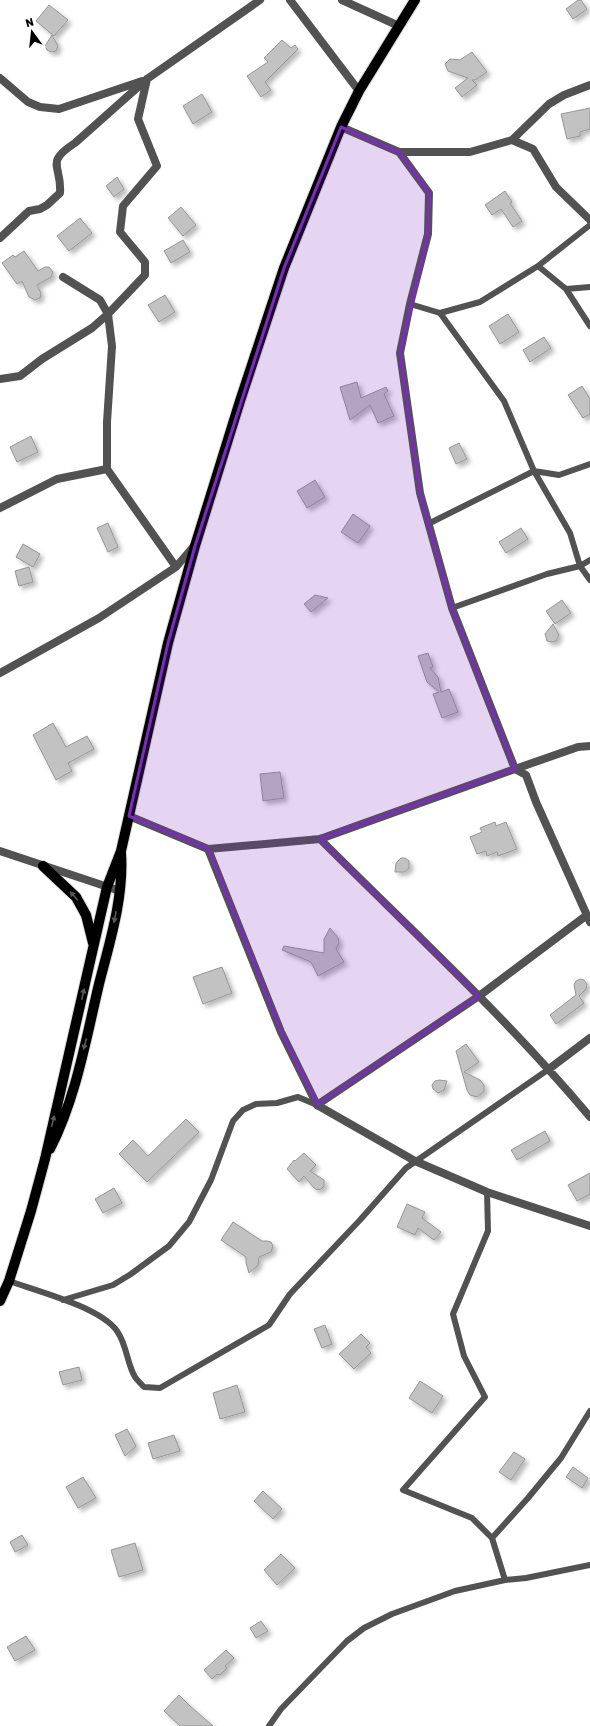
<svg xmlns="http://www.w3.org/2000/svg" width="590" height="1726" viewBox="0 0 590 1726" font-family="Rubik,sans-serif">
  <defs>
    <filter id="shadow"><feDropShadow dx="3.5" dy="3.5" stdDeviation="2" flood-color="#0004"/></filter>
  </defs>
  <rect width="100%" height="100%" fill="#fff"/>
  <path fill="#c2c2c2" stroke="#969696" filter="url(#shadow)" d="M578 0H581L587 9 573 19 566 9Z
    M49 5 68 20 54 36 36 21Z
    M52 35 58 46 56 51 51 52 47 50 45 46Z
    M282 40 291 48 295 45 298 49 265 82 271 90 261 97 247 76 268 62 264 58Z
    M472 52 487 72 475 80H472L477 85 462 97 455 88 468 78 448 71 445 64 450 59 460 60Z
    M202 94 212 112 193 124 183 106Z
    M590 108V129L580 132V136L567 139 561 114Z
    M117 177 124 189 114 197 106 186Z
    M505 191 512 202 510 203 522 221 513 227 501 209 492 215 485 205Z
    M181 207 196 225 183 236 168 218Z
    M80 218 92 233 69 251 57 236Z
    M183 240 190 252 171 263 164 251Z
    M24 251 38 271 45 267H49L53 272 51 277 37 285 41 293 40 298 35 300 29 297 22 281 17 284 2 263 13 255 15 257Z
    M165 295 175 312 159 322 148 305Z
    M508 314 519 332 500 344 489 326Z
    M544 337 551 348 530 362 523 350Z
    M357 382 361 398 386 387 388 391 384 394 394 416 378 423 370 405 350 420 340 387Z
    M582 386 590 399V414L583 418 568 395Z
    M31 436 38 452 17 462 10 447Z
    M459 443 467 459 456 464 449 448Z
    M315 480 325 497 307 508 297 491Z
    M353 514 370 526 358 543 341 532Z
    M108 523 118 547 108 552 97 528Z
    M521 528 528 539 506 553 499 542Z
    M23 544 40 554 33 567 16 557Z
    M29 567 33 582 19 586 15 571Z
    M315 595 328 598 311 612 304 604Z
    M562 600 571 613 555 624 546 611Z
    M553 624 559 635 556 641 551 642 547 641 545 634Z
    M428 653 433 667 430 668 438 677 441 692 449 689 458 712 442 718 433 694 439 692 427 682 418 656Z
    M53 723 66 747 87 736 94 749 68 763 72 771 56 780 33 735Z
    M280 772 284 798 263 801 260 774Z
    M495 822 496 826 506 822 517 849 498 856 497 852 487 856 486 851 477 854 470 837 482 832 480 828Z
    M401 858H405L409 861V868L404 872H395L396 863Z
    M330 928 338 938 339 943 336 949 344 962 318 976 311 962 282 950 284 946 324 953V939Z
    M222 967 232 993 203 1004 193 977Z
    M580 979 584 980 587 984 586 989 579 996 584 1003 556 1024 550 1015 576 995 574 985 576 981Z
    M466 1044 479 1062 464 1072 480 1080 484 1085V1091L477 1097 470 1095 467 1090 456 1051Z
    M439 1080 447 1081 444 1090 438 1093 433 1089 432 1085 435 1081Z
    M186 1119 199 1132 147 1182 119 1154 133 1140 148 1156Z
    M545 1131 550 1141 517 1160 511 1150Z
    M304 1153 316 1165 310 1171 324 1180V1186L321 1189 317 1190 314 1188 304 1176 299 1182 287 1169 294 1160 295 1161Z
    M590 1173V1194L577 1201 568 1185Z
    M114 1188 122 1203 103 1213 95 1199Z
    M407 1204 425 1212 422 1218 441 1232 434 1240 418 1228 415 1235 397 1227Z
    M233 1222 262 1241H267L271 1242 273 1246 271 1252 259 1257 258 1265 249 1273 246 1263V1257L221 1240Z
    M325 1325 332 1344 322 1348 314 1329Z
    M361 1334 370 1343 366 1347 371 1353 354 1369 339 1354Z
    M79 1367 82 1380 63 1385 59 1372Z
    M420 1381 443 1396 432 1413 409 1398Z
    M237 1385 245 1412 220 1419 213 1393Z
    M127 1429 136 1446 125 1456 115 1435Z
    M174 1435 180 1451 153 1459 148 1443Z
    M514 1452 525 1459 511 1480 499 1472Z
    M573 1467 588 1478 582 1488 566 1477Z
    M83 1477 96 1498 78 1508 66 1487Z
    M263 1491 282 1509 273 1519 254 1501Z
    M22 1535 28 1545 15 1552 10 1542Z
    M135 1543 143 1570 119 1577 111 1550Z
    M281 1554 295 1568 277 1585 264 1570Z
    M261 1621 268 1631 256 1638 250 1628Z
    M26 1636 35 1650 15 1661 7 1647Z
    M226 1650 234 1658 225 1666 227 1668 220 1675 217 1674 212 1679 204 1670Z
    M179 1695 190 1706 213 1726H180L164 1711Z"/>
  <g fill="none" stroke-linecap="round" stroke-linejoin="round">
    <g stroke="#dbdbdb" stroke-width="12">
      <path id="primary" d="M43 866 76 897 86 915 93 943
        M50 1149C76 1098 86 1039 99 984 110 941 124 897 121 853
        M0 1301 9 1281 31 1211 45 1159 107 887 121 851 168 643 195 546 240 401 284 268 341 127 359 91 415 0"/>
    </g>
    <path stroke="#525252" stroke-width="6" d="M538 266 590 225
      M566 289 590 326
      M410 304 440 313 480 302 538 266 566 289 590 287
      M440 313 504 401 534 471 570 533 580 566 590 580
      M428 524 534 471 559 475 590 464
      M452 608 547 574 580 566 590 560
      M487 1192 488 1231 453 1314 464 1356 485 1397 403 1490 472 1518 492 1538 505 1580 526 1578 590 1565
      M9 1281C37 1291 100 1307 117 1331 127 1345 127 1364 135 1377 138 1381 141 1384 144 1387L160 1388 269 1325 290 1294 360 1220 406 1168 549 1069
      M63 1300 113 1285 131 1274 169 1246 189 1222 211 1180 233 1121 243 1110 256 1104 277 1103 298 1097 317 1105
      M492 1538 528 1498 561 1458 590 1411
      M269 1726 281 1709 347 1641 364 1628 392 1614 455 1591 505 1580"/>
    <path stroke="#525252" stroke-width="8" d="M290 0 359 91
      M342 0 399 26
      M0 78 28 102 40 107 59 109 142 81
      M341 127 399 152 429 193 428 234 410 304 400 353 420 493 452 608 515 769 526 775 536 802 590 922
      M512 140 549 104 564 95 590 85
      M399 152H470L512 140 533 149 556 187 590 220
      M0 238 29 211 40 209 47 205 60 193C62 165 44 163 75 143L147 79 260 0
      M63 277 100 300 108 314 112 346 107 422V469
      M0 379 20 376 42 359 92 328 108 314 145 275V262L120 232 123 206 157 166 138 119 147 79
      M0 508 57 479 107 469 176 567
      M0 673 99 618 176 567 194 546
      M320 839C411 930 507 1018 590 1117
      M208 849 320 839 515 769 578 747 590 746
      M0 851 120 891
      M549 1069 590 1038
      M317 1105 479 996 587 915"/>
    <path stroke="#525252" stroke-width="8" d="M129 816 208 849 281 1032 317 1105 415 1161 487 1192 590 1226"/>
    <use href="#primary" stroke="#000" stroke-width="10"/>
  </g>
  <defs><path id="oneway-solid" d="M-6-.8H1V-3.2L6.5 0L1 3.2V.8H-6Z"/></defs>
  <g fill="#595959">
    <use href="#oneway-solid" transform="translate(74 896) rotate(-131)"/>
    <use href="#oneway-solid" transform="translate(115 917) rotate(101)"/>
    <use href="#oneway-solid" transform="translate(83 994) rotate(-78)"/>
    <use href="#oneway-solid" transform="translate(85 1044) rotate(105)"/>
    <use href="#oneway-solid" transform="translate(53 1121) rotate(-76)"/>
  </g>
  <path fill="#7b2cbf" fill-opacity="0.2" stroke="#7b2cbf" stroke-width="3" stroke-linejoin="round" d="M341 127 399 152 429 193 428 234 400 353 420 493 452 608 515 769 320 839 479 996 317 1105 281 1032 208 849 129 816 168 643 195 546 284 268Z"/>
  <g transform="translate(32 32) rotate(345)" stroke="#ffffff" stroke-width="3" paint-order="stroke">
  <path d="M0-3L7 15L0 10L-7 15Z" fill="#000000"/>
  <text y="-6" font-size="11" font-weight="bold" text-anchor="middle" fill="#000000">N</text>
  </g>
</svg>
